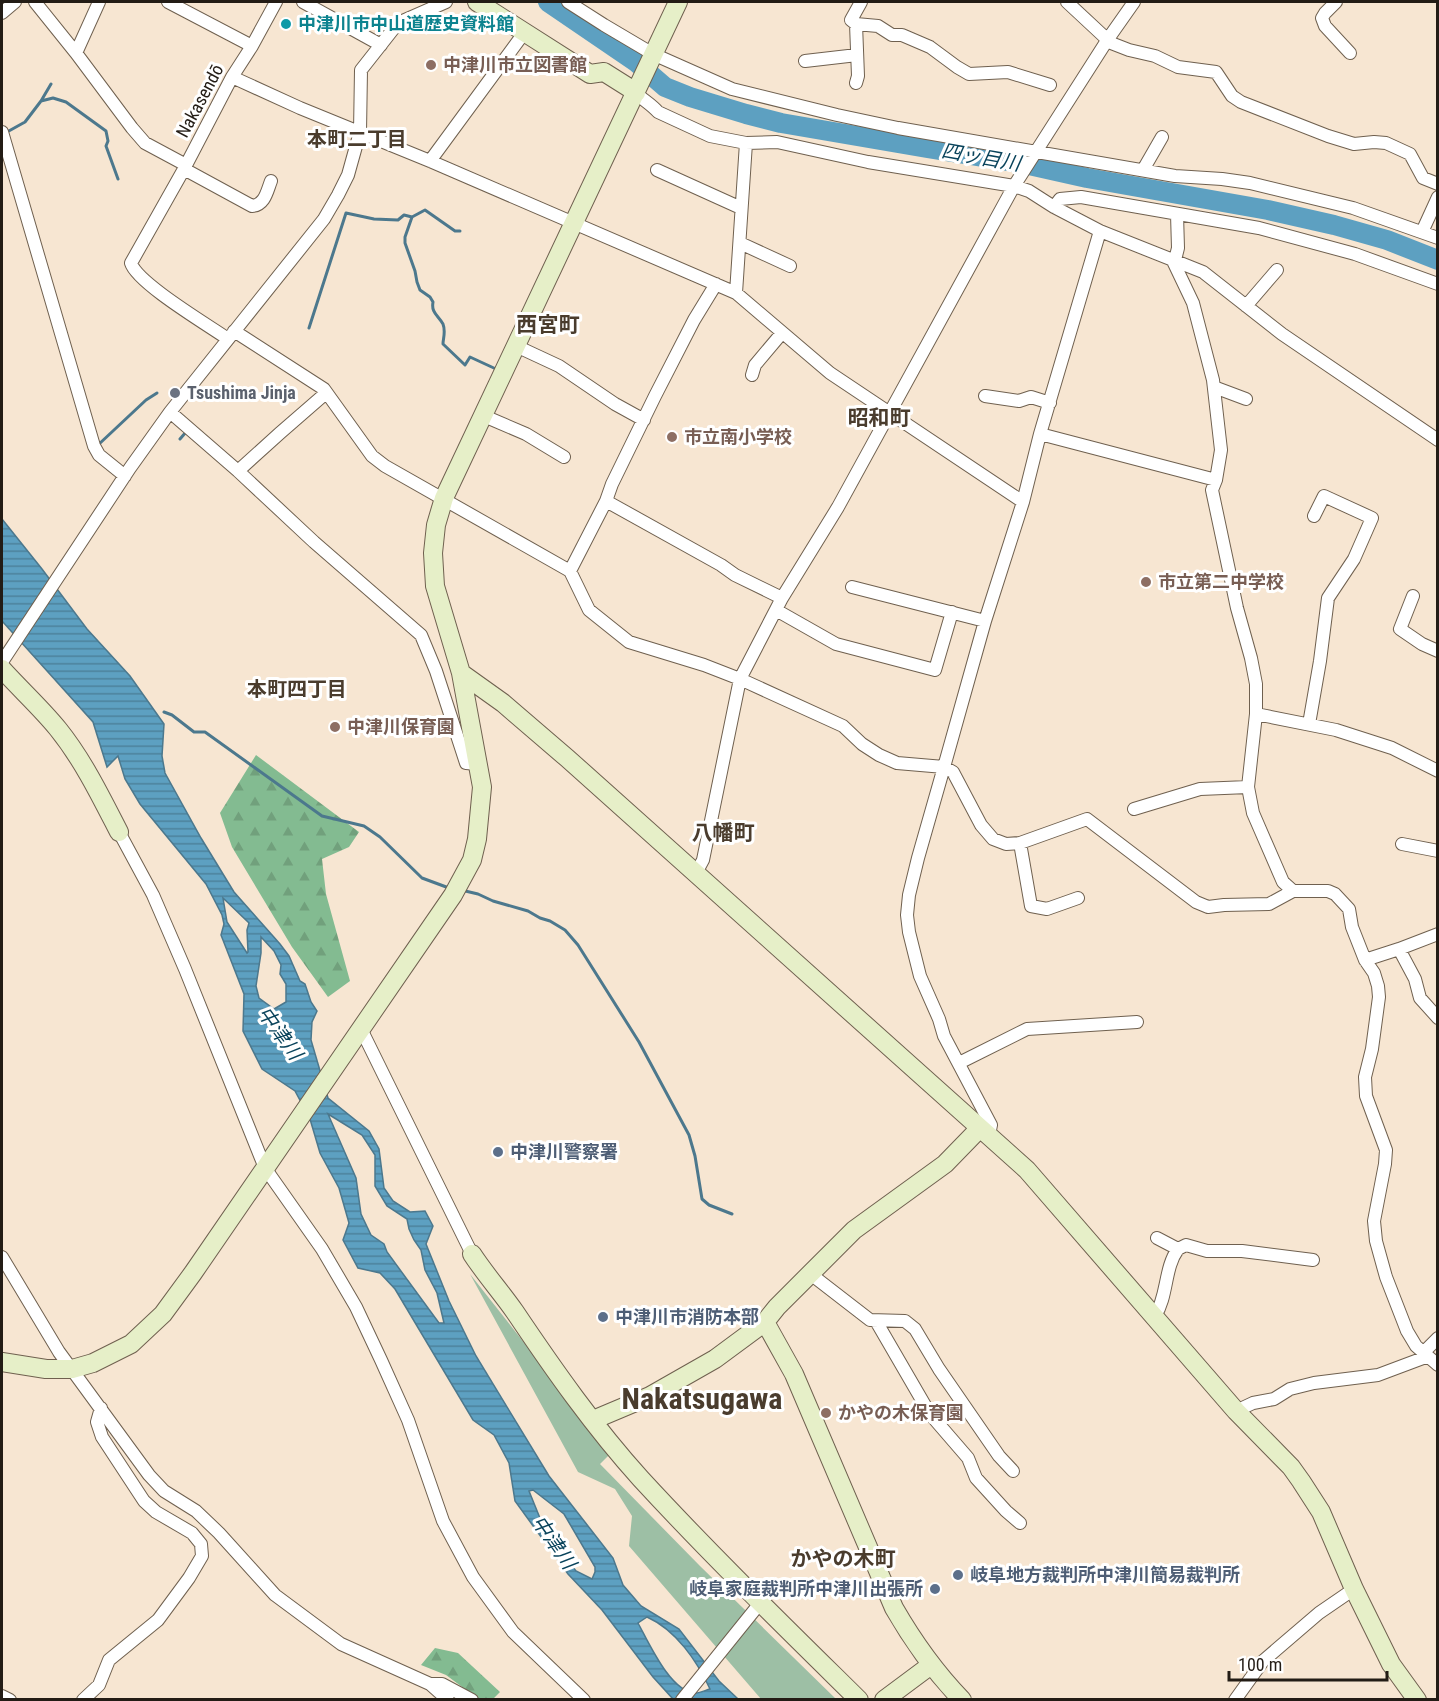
<svg xmlns="http://www.w3.org/2000/svg" width="1439" height="1701" viewBox="0 0 1439 1701" font-family="'Roboto Condensed','Noto Sans JP',sans-serif">
  <defs>
    <pattern id="forest-firs" width="22" height="20" patternUnits="userSpaceOnUse" patternTransform="scale(1.5)"><rect width="22" height="20" fill="#83bb91"/><path d="M5 1l3.5 6h-7zM16 11l3.5 6h-7z" fill="#71a07c"/></pattern>
    <pattern id="water-rules" width="6" height="5" patternUnits="userSpaceOnUse" patternTransform="scale(1.5)"><rect width="6" height="5" fill="#5da0c1"/><path d="M0 2.5h6" fill="none" stroke="#4c829c"/></pattern>
  </defs>
  <rect width="100%" height="100%" fill="#f7e6d2"/>
  <path fill="#9dbfa5" d="M470 1274 611 1453 600 1464 700 1566 836 1699H761L629 1546 632 1516 615 1489 578 1472Z"/>
  <path fill="url(#forest-firs)" d="M256 755 359 832 349 847 322 859 326 894 350 981 328 997 292 947 232 847 220 813Z
    M435 1648 458 1653 500 1692 493 1699H472L473 1695 446 1675 421 1665Z"/>
  <path fill="url(#water-rules)" stroke="#4c788d" stroke-width="1.5" fill-rule="evenodd" d="M2 519 42 569 87 629 130 676 164 724 162 756 165 773 201 838 234 892 280 944 289 956 300 981 305 984 311 1002 317 1011 312 1022 311 1040 328 1098 369 1131 379 1149 384 1188 393 1201 410 1212 425 1211 433 1226 426 1244 449 1301 476 1356 549 1476 613 1558 623 1585 641 1606 679 1629 719 1681 738 1699H673L653 1677 602 1610 568 1574 515 1501 509 1463 494 1435 473 1420 395 1289 380 1273 358 1268 343 1240 349 1223 339 1188 320 1153 310 1119 295 1091 262 1069 243 1031 244 994 221 935 224 924 222 915 206 884 140 804 125 779 118 756 107 767 93 722 2 621ZM223 898 249 923 247 930 248 952 247 953 227 922ZM261 937 274 951 281 965 280 974 286 984V1002L274 1009 259 998 256 986 261 953ZM328 1114 362 1135 375 1155V1186L387 1206 407 1219 409 1229 414 1240 421 1250 425 1270 437 1293 444 1323H439L387 1252 384 1244 371 1235 361 1214 356 1178ZM533 1490 564 1514 595 1567V1572L592 1579 576 1571 546 1533 529 1491ZM647 1617C676 1630 697 1661 710 1689 706 1690 700 1693 696 1693 671 1693 649 1643 638 1623Z"/>
  <g fill="none" stroke-linecap="round" stroke-linejoin="round">
    <path stroke="#4c788d" stroke-width="3" d="M41 101 53 98 66 102 106 131 108 141 106 146 118 179
      M7 132 25 122 41 101 51 84
      M412 217 425 210 455 231H460
      M309 328 346 213 374 219 398 220 404 215 412 217 405 237V243L415 271 417 282 420 290 430 297 433 302C431 313 438 315 443 324 446 332 443 338 443 344L465 365 470 357 496 369
      M180 439 186 432
      M98 445 146 400 157 393
      M164 712 172 715 194 732H205L322 816 364 826 380 837 422 878 449 888
      M461 890 478 894 493 901 528 911 540 918 550 921 565 930 578 945 639 1042 689 1135 695 1156 702 1199 709 1205 732 1214"/>
    <path stroke="#5da0c1" stroke-width="20" d="M548 2 636 62 665 87 690 97 746 114 781 123 927 148 1020 163 1087 178 1268 210 1334 225 1387 240 1438 260"/>
    <g stroke="#6f604f" stroke-width="14">
      <path id="street" d="M35 2 76 53 132 128 145 143 186 165
        M168 2 252 46
        M303 2 381 45
        M568 2 604 25 653 54 732 89 837 115 898 128 1175 176 1222 179 1250 183 1353 208 1438 238
        M861 2 851 20 856 24 878 26 892 35H902L930 47 957 67 969 74 1008 72 1050 85
        M1067 2 1111 43 1129 50 1155 56 1178 67 1216 72 1232 96 1241 102 1328 136 1354 144 1374 142 1386 143 1410 154 1423 178 1438 184
        M1336 2 1325 13 1322 18 1325 26 1350 53
        M2 13 15 2
        M76 53 99 2
        M805 61 857 55
        M232 77 300 108 430 161 736 293 830 373 1023 502
        M856 83 858 76 856 24
        M636 93C643 100 651 104 658 112L710 136 746 143 777 142 868 162 1014 186 1029 191 1054 207 1100 231 1203 272 1282 334 1438 440
        M2 132 94 446 99 455 125 476
        M430 161 524 33
        M184 169 252 206C265 205 267 191 271 181
        M657 170 741 208
        M1143 170 1162 137
        M1054 207 1060 199 1081 197 1259 228 1355 254 1438 284
        M1422 232 1438 197
        M740 243 790 266
        M1172 259 1193 303 1213 380 1221 450 1216 480 1212 490 1237 608 1251 658 1256 684V714L1248 787 1253 813 1283 882 1293 891
        M1175 260 1178 248 1177 214
        M736 293 746 143
        M1246 306 1277 270
        M234 331 324 389 372 456 385 466 570 571 589 610 629 642 704 665 740 679 843 726 862 744 879 755 897 763 944 767 953 772 981 825 993 839 1006 844 1020 843 1087 819 1196 902 1208 907 1224 905 1269 904 1293 891H1328L1335 894 1349 909 1352 927 1365 960 1374 973 1378 986 1379 997 1372 1049 1365 1077 1366 1096 1386 1150 1385 1164 1374 1221 1376 1241 1386 1277 1407 1331 1416 1346 1438 1365
        M228 339C208 325 137 283 131 263L184 169 232 77 252 46 276 2
        M516 346 559 366 615 404 644 420
        M752 375 755 365 782 333
        M1214 387 1246 399
        M985 396 1019 401 1031 397 1050 403
        M170 412 238 471 314 542 421 635 436 671 466 763 478 764
        M484 416 526 434 564 457
        M1040 434 1216 480
        M238 471 280 433 326 393
        M606 501 721 565 735 575 782 598
        M570 571 606 501 612 484 655 396 694 320 716 284
        M852 587 985 621
        M1413 596 1400 629 1422 644 1438 651
        M776 610 836 644 935 670 952 612
        M2 662 130 468 170 412 324 219 338 195 348 175 360 132 361 70 398 23 446 2
        M1256 714 1336 730 1392 748 1438 771
        M1309 724 1320 661 1328 598 1354 559 1372 518 1324 496 1314 516
        M1134 809 1200 789 1248 787
        M119 832 153 895 185 969 265 1168 322 1249 356 1307 381 1360 408 1420 443 1521 473 1577 513 1632 584 1700
        M1020 843 1031 906 1047 909 1078 898
        M1402 844 1438 851
        M696 873 703 860 740 679 782 598 838 507 1014 186 1108 39 1134 2
        M1399 949 1415 979 1420 998 1438 1018
        M1365 960 1399 949 1438 934
        M361 1029 472 1254
        M959 1063 1027 1029 1137 1022
        M989 1135 991 1125 944 1036 939 1019 920 976 909 932 907 915 909 895 918 858 944 767 985 621 1023 502 1040 434 1100 231
        M1178 1249 1186 1245 1207 1251H1242L1313 1260
        M2 1257 59 1352 149 1475 164 1491 196 1511 219 1533 275 1595 341 1644 430 1684 448 1700
        M817 1279 870 1320 905 1321 915 1329 939 1369 999 1456 1013 1471
        M1155 1316C1168 1296 1164 1268 1178 1249L1157 1238
        M876 1321 930 1414 968 1458 976 1478 1006 1511 1020 1523
        M1423 1353 1438 1338
        M1236 1411 1253 1403 1274 1399 1290 1389 1314 1383 1378 1375 1426 1357
        M430 1684H442L472 1700
        M2 1696 10 1700
        M83 1700 99 1685 109 1660 158 1620 189 1578 202 1556 201 1544 192 1533 156 1512 144 1501 102 1437 97 1422 101 1408
        M682 1700 761 1602
        M1235 1700 1263 1661 1319 1613 1354 1589"/>
    </g>
    <g stroke="#6f604f" stroke-width="20">
      <path id="secondary" d="M477 2 590 74 604 72 631 89 636 93
        M2 669C20 689 41 708 58 729 83 760 101 797 119 832
        M461 673 503 703 567 758 1027 1170 1236 1411 1291 1467 1301 1481 1321 1512 1354 1589 1391 1664 1417 1700
        M472 1254C485 1274 501 1292 515 1312 554 1370 594 1427 641 1479 711 1555 785 1627 859 1700
        M765 1322 794 1374 894 1608C913 1641 935 1672 962 1700
        M2 1362 46 1369H72L93 1363 131 1344 163 1314 193 1273 453 895 472 860 477 839 482 787 461 673 435 586 433 553 436 525 444 498 678 2
        M593 1420 650 1396 715 1359 765 1322 777 1307 854 1230 945 1164 980 1128
        M884 1700 931 1665"/>
    </g>
    <use href="#street" stroke="#fff" stroke-width="12"/>
    <use href="#secondary" stroke="#e6efc8" stroke-width="18"/>
  </g>
  <circle fill="#0f9aa8" stroke="#fff" stroke-width="2" cx="286" cy="24" r="6"/>
  <g fill="#8d6e63" stroke="#fff" stroke-width="2">
    <circle cx="431" cy="65" r="6"/>
    <circle cx="672" cy="437" r="6"/>
    <circle cx="1146" cy="582" r="6"/>
    <circle cx="335" cy="727" r="6"/>
    <circle cx="826" cy="1413" r="6"/>
  </g>
  <circle fill="#6b7280" stroke="#fff" stroke-width="2" cx="175" cy="393" r="6"/>
  <g fill="#5c6f8a" stroke="#fff" stroke-width="2">
    <circle cx="498" cy="1152" r="6"/>
    <circle cx="603" cy="1317" r="6"/>
    <circle cx="958" cy="1575" r="6"/>
    <circle cx="935" cy="1589" r="6"/>
  </g>
  <g text-anchor="middle" stroke-width="6" stroke-linejoin="round" paint-order="stroke">
    <g font-size="18" font-weight="bold" fill="#0d838f" stroke="#fff" text-anchor="start">
      <text x="298" y="30">中津川市中山道歴史資料館</text>
    </g>
    <g font-size="18" font-weight="bold" fill="#785e54" stroke="#fff" text-anchor="start">
      <text x="443" y="71">中津川市立図書館</text>
      <text x="684" y="443">市立南小学校</text>
      <text x="1158" y="588">市立第二中学校</text>
      <text x="347" y="733">中津川保育園</text>
      <text x="838" y="1419">かやの木保育園</text>
    </g>
    <g font-size="18" fill="#231c15" stroke="#fff">
      <text transform="translate(200 101) rotate(-62)" y="6">Nakasendō</text>
    </g>
    <g font-size="18" font-weight="bold" fill="#5b616d" stroke="#fff" text-anchor="start">
      <text x="187" y="399">Tsushima Jinja</text>
    </g>
    <g font-size="18" font-weight="bold" fill="#4e5e75" stroke="#fff" text-anchor="start">
      <text x="510" y="1158">中津川警察署</text>
      <text x="615" y="1323">中津川市消防本部</text>
      <text x="970" y="1581">岐阜地方裁判所中津川簡易裁判所</text>
      <text x="923" y="1595" text-anchor="end">岐阜家庭裁判所中津川出張所</text>
    </g>
    <g font-size="20" font-weight="bold" fill="#4a3c2d" stroke="#fff">
      <text x="357" y="146">本町二丁目</text>
      <text x="297" y="696">本町四丁目</text>
    </g>
    <g font-size="20" font-style="italic" fill="#09435b" stroke="#fff">
      <text transform="translate(981 157) rotate(10)" y="7">四ッ目川</text>
      <text transform="translate(280 1033) rotate(54)" y="7">中津川</text>
      <text transform="translate(554 1542) rotate(55)" y="7">中津川</text>
    </g>
    <g font-size="21" font-weight="bold" fill="#4a3c2d" stroke="#fff">
      <text x="548" y="332">西宮町</text>
      <text x="879" y="425">昭和町</text>
      <text x="723" y="840">八幡町</text>
      <text x="843" y="1566">かやの木町</text>
    </g>
    <g font-size="30" font-weight="bold" fill="#4a3c2d" stroke="#fff">
      <text x="702" y="1409">Nakatsugawa</text>
    </g>
  </g>
  <rect width="1439" height="1701" fill="none" stroke="#231c15" stroke-width="6"/>
  <path d="M1229 1671v9h158v-9" fill="none" stroke="#231c15" stroke-width="3"/>
  <text x="1238" y="1671" font-size="18" fill="#231c15" stroke="#ffffff" stroke-width="4.5" paint-order="stroke">100 m</text>
</svg>
